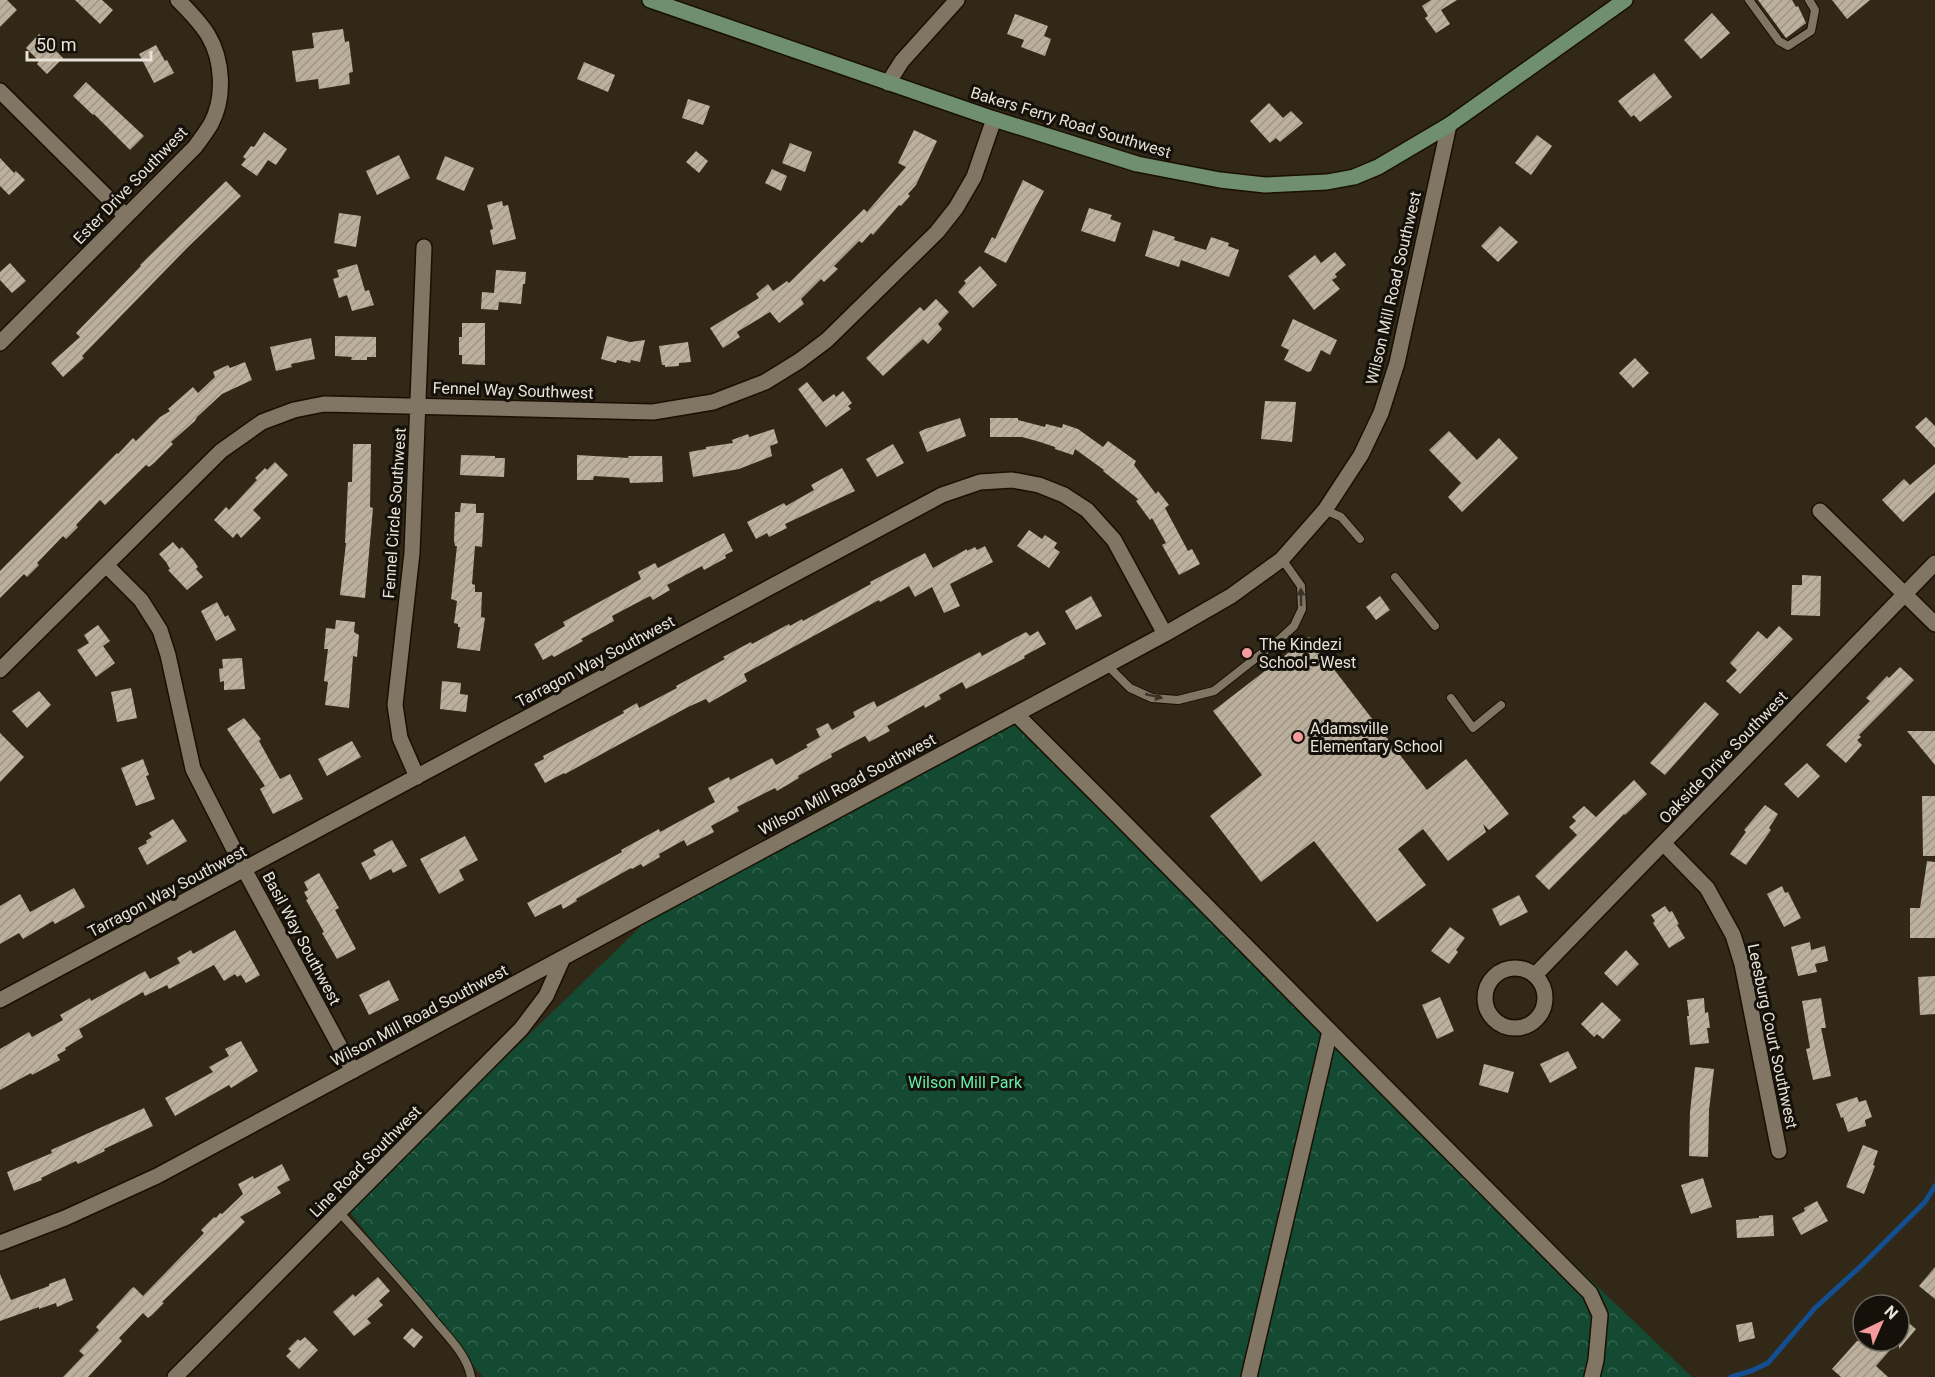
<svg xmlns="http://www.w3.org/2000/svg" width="1935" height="1377" viewBox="0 0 1935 1377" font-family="Roboto,sans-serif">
  <defs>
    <pattern id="park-crowns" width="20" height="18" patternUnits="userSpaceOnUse" patternTransform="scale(1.5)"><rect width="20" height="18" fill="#134a31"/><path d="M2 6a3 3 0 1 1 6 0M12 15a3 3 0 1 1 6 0" fill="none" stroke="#35644e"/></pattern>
    <pattern id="building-hatch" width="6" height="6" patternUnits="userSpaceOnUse" patternTransform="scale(1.5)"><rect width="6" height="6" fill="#bcb09d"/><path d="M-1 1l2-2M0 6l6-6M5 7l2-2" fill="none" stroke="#9e9586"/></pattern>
  </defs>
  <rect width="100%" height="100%" fill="#312817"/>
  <path fill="url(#park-crowns)" d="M1022 709 1360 1059 1692 1377H483L348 1210 661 907Z"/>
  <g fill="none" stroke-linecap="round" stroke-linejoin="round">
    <path stroke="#134f90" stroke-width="5" d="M1731 1377 1751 1371 1768 1363 1815 1308 1861 1266 1925 1202 1935 1186"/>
  </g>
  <path fill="url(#building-hatch)" d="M0 0H7L17 10 0 27Z
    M75 0H102L113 10 100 24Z
    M1431 0H1457L1441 10 1450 24 1436 33 1425 18 1428 16 1422 6Z
    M1758 0H1792L1796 7 1798 6 1806 23 1786 38Z
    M1832 0H1870L1847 19Z
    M1712 13 1730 33 1701 59 1684 40Z
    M1015 14 1048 26 1044 36 1051 39 1045 56 1021 47 1024 40 1007 34Z
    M343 29 345 42 349 41 353 72 349 73 350 84 319 89 318 79 296 82 292 51 314 48 312 33Z
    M39 34 63 58 47 74 37 64 39 61 26 48Z
    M156 45 165 61 167 60 174 73 154 83 139 54Z
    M584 62 615 75 608 92 577 79Z
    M1654 73 1672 97 1640 122 1634 115 1631 117 1618 101Z
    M86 82 144 136 130 150 94 114 93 115 73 96Z
    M688 99 710 106 703 125 682 118Z
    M1269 103 1283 118 1291 111 1303 123 1280 142 1276 138 1270 143 1250 121Z
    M914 130 937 141 916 185 908 194 910 196 901 206 899 205 873 235 871 233 862 243 859 241 834 266 838 269 824 282 821 279 801 299 804 304 779 323 770 312 737 332 740 337 723 348 710 328 759 298 756 294 768 284 773 291 787 281 789 283 864 209 867 212 906 167 898 163Z
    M264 132 287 149 276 165 268 160 257 176 241 165 246 159 243 157 251 146 254 147Z
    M1537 135 1552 146 1531 175 1515 163Z
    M790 143 812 152 805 172 782 163Z
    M696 151 708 161 699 173 686 162Z
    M399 155 410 178 377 195 366 171Z
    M445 156 474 168 464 191 436 179Z
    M0 158 14 173 16 171 25 180 9 195 0 186Z
    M772 169 787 176 781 191 765 183Z
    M1023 180 1044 191 1006 263 984 252 992 237 995 239Z
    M226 181 241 196 187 248 82 356 84 358 63 377 51 363 80 337 76 333 141 266 140 265Z
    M502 201 503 206 508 205 516 239 493 245 490 230 493 229 487 205Z
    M1089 208 1112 215 1110 219 1121 223 1115 242 1081 231Z
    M339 213 361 216 356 247 334 243Z
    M1500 226 1518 242 1498 262 1481 246Z
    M1153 230 1175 237 1174 240 1206 250 1211 237 1229 243 1228 246 1239 250 1229 277 1181 260 1179 267 1145 256Z
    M1335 252 1346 265 1335 274 1337 277 1332 280 1340 289 1314 310 1288 276 1315 255 1321 263Z
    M10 263 26 281 12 293 0 280V272Z
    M357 264 365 291 369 290 374 305 352 311 347 295 339 298 333 279 339 277 337 270Z
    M980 266 997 285 973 308 958 292 966 283 964 281Z
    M496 270 526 272 525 284H523L521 304 499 302 498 310 481 309 482 292 494 293Z
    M936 299 949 312 938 324 942 329 928 344 923 339 883 376 866 358 920 307 924 311Z
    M1293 319 1337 340 1330 355 1321 350 1311 371 1308 372 1284 360 1289 350 1281 346Z
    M462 323H485V365L462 364V355H459V337H462Z
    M335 336 376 337V357H367V360H351L352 357 335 356Z
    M607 336 630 342 645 340 640 362 631 360 630 363 617 360 616 363 601 359Z
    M311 338 315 359 291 364 292 367 276 371 270 347Z
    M688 342 691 362 679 363V366L665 367V365H662L659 346Z
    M1635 358 1649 373 1633 388 1619 373Z
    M245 362 252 380 222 394 197 417 195 421 171 442 173 444 154 463 149 467 146 465 105 505 100 500 76 525 78 527 66 539 63 536 37 563 39 565 27 577 24 574 0 598V571L117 453 118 454 133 438 136 441 160 417 170 411 168 409 193 387 198 393 215 377 213 372 228 365 230 368Z
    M807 382 823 402 834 394 836 397 843 391 852 403 848 406 851 409 826 427 798 389Z
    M1265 401 1296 402 1292 442 1261 439Z
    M1926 417 1935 426V448L1915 427Z
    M960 418 966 436 927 452 919 432 925 429Z
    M990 418H1018V420L1045 427 1046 424 1062 428 1063 424 1078 429 1103 447 1108 441 1136 461 1134 465 1156 494 1158 491 1169 505 1165 508 1188 551 1192 549 1200 564 1179 575 1162 545 1166 543 1152 518 1150 520 1136 501 1138 499 1103 471 1104 470 1075 449 1073 455 1055 449V447L1040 442 1022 437H990Z
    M774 429 778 443 770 446 772 456 739 469 693 477 689 452 706 449V447L733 443 732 440 748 434 749 437Z
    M1449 431 1477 460 1499 438 1518 458 1462 512 1448 497 1461 483 1429 450Z
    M353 444H371L370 507 373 508 365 598 340 595 346 543H345L348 482H352Z
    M893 444 904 463 877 477 866 459Z
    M461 455 495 456V458H505L504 477 460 475Z
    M577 455 629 458 628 456H662L663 482 630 483 629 478 594 476 593 480H577Z
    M275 462 288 475 253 510 261 518 241 538 237 533 233 538 214 520 226 507 229 510 255 482 257 480 255 478 265 468 267 470Z
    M1935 464V492L1903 522 1882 500 1904 479 1910 485Z
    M842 468 855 491 785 524 787 528 769 537 767 533 756 539 747 522 784 503 786 506 814 490 811 485Z
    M461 503 476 504V513H484L482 547 475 546 472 584 475 585V592H482L481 617 485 618 480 651 457 648 460 627H458V624L454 623 457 601 451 599 457 546H455L454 540 455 512H460Z
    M1029 530 1042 539 1045 535 1057 543 1054 548 1060 552 1049 568 1017 546Z
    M724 533 733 551 725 555 726 558 704 570 702 566 667 585 670 590 653 600 650 596 612 616 614 621 581 639 583 641 554 657 552 655 543 660 534 644 565 626 563 622 641 579 638 572 655 563 658 568Z
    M173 542 179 549 182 547 194 561 198 567 196 569 203 577 187 590 168 570 170 569 166 562 159 554Z
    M985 546 993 562 950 584 960 606 944 613 932 587 915 597 909 586 880 602 879 600 744 674 747 681 709 703 706 699 688 707 565 774 564 773 545 783 534 764 544 759 543 756 624 713 623 711 637 703 639 708 677 688 676 686 725 659 723 657 751 642 752 644 789 624 790 626 802 619 803 621 871 584 870 582 925 553 933 568 967 549V551L975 547 977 550Z
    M1802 575 1821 576 1820 616 1791 615 1792 585H1802Z
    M1091 596 1102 616 1076 630 1065 611Z
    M1380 596 1390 610 1376 620 1366 607Z
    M217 602 225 617 228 615 236 630 216 641 201 611Z
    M336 620 355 622 354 632 359 635 357 657 353 656 349 708 325 705 328 682 324 681 328 649H324L326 628 335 629Z
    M98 625 110 641 103 646 115 663 96 677 77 650 89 643 84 635Z
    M1779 626 1793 639 1740 694 1726 681 1737 670 1730 663 1758 631 1767 639Z
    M1038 631 1046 644 1024 656 1025 658 966 689 962 682 939 695 941 699 925 708 924 705 887 726 890 731 869 742 865 736 831 754 832 757 798 776 799 778 777 791 775 788 737 807 739 811 711 826 714 832 687 846 684 840 659 854 660 857 643 867 641 864 632 869 631 868 576 899 577 901 563 909 561 904 535 917 527 903 622 852 621 850 659 829 660 832 715 802 708 788 729 777 730 780 772 758 776 765 808 747 806 745 820 737 816 729 828 723 832 730 855 717 853 712 874 701 877 707 980 652 982 656 1026 632 1030 636Z
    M1309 637 1427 790 1466 759 1509 814 1489 830 1483 824 1486 832 1448 861 1423 829 1398 849 1426 885 1377 922 1314 841 1261 882 1210 816 1262 775 1213 711Z
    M242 658 245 689 224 690V681L220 682 219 669 223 668 222 659Z
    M1900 667 1914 680 1859 735 1861 737 1857 740 1862 745 1846 763 1826 745 1870 701 1866 698 1887 676 1889 678Z
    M442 681 461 683 460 694 468 695 466 712 440 709Z
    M131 688 137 718 117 722 111 692Z
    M39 691 51 705 27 728 12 711Z
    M1705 702 1719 714 1665 775 1650 763Z
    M244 718 261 739 259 741 280 779 290 774 303 799 273 814 260 789 265 786 227 729Z
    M1907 731H1935V765Z
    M0 733 24 757 0 782Z
    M352 741 361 757 327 776 318 759Z
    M143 759 149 775 146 776 155 799 136 806 121 768Z
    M1807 763 1820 776 1798 798 1784 784Z
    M1634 780 1647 794 1625 815 1624 814 1549 890 1535 876 1577 835 1569 827 1576 821 1572 817 1584 806 1596 817Z
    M1922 796H1935V856H1923Z
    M1765 805 1778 814 1769 828 1771 830 1746 865 1730 854 1746 832 1744 830Z
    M173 819 187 841 147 865 138 848 147 843 146 841 152 837 149 833Z
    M465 836 478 860 459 870 464 880 439 894 420 859Z
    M392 840 407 866 393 873 391 869 370 880 361 863 376 855 373 850Z
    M1927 861 1935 862V938H1910V908H1920Z
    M319 873 339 908 335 910 356 949 337 959 322 933 324 932 306 900 308 899 304 892 308 890 304 882Z
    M1782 886 1785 893 1788 892 1801 918 1784 927 1767 894Z
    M74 888 85 907 55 924 53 921 23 939 19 933 0 944V906L20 894 30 912Z
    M1519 895 1528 912 1500 926 1492 909Z
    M1665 906 1669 912 1672 911 1679 924 1677 925 1685 938 1669 948 1653 923 1655 921 1651 915Z
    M1450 927 1465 938 1456 950 1458 952 1449 964 1431 951Z
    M235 930 260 975 246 983 241 975 237 977 235 974 224 981 214 965 169 989 167 985 145 996 143 992 79 1029 83 1037 65 1048 66 1050 57 1055 60 1060 32 1075 31 1073 0 1090V1049L29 1032 32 1037 63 1020 60 1015 90 998 91 1001 145 971 150 979 180 963 177 958 191 950 193 954Z
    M1810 942 1811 950 1825 946 1828 961 1815 964 1817 972 1798 976 1791 947Z
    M1626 950 1639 964 1617 986 1604 973Z
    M1935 976V1014L1920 1015 1918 977Z
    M389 980 399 1000 369 1015 359 995Z
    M1440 997 1454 1031 1437 1039 1422 1005Z
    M1704 998 1705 1013 1708 1012 1710 1028H1707L1709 1043 1690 1045 1687 1016H1689L1687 1000Z
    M1821 998 1826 1028H1821L1831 1076 1813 1080 1806 1049 1810 1048 1802 1001Z
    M1602 1002 1621 1020 1603 1039 1597 1034 1594 1037 1581 1024Z
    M241 1041 258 1071 231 1088 229 1085 175 1116 165 1098 213 1072 209 1067 229 1056 225 1049Z
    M1568 1051 1577 1068 1550 1083 1540 1064Z
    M1484 1064 1514 1072 1508 1093 1479 1085Z
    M1695 1067 1714 1069 1709 1110 1708 1157 1689 1156 1690 1112Z
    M1857 1097 1859 1102 1866 1100 1872 1117 1865 1120 1866 1126 1848 1132 1843 1117 1841 1118 1836 1104Z
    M144 1108 153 1126 104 1149 105 1151 78 1164 76 1161 41 1178 42 1180 14 1191 7 1172 52 1153 51 1150Z
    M1863 1145 1878 1151 1873 1165 1875 1166 1864 1194 1846 1187Z
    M282 1164 290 1180 277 1187 281 1193 240 1217 245 1222 162 1302 164 1303 152 1315 148 1318 143 1313 119 1338 122 1341 88 1377H63L84 1355 79 1351 99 1330 96 1327 132 1288 134 1287 143 1296 204 1233 201 1230 214 1217 216 1218 220 1213 222 1214 243 1194 238 1184 253 1176 254 1179Z
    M1703 1178 1712 1207 1691 1214 1681 1185Z
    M1817 1201 1828 1221 1801 1235 1792 1218 1805 1211 1804 1208Z
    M1773 1215 1774 1236 1737 1238 1736 1220 1759 1218V1216Z
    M1935 1267V1299L1919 1286Z
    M0 1274 11 1300 49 1286V1284L65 1278 73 1300 57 1307 56 1303 39 1309V1307L0 1321Z
    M378 1277 390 1291 379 1301 383 1305 367 1319 371 1323 354 1336 333 1312 353 1294 355 1297Z
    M1899 1315 1916 1329 1899 1349Z
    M1752 1322 1755 1338 1739 1342 1736 1325Z
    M412 1328 423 1337 414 1348 403 1338Z
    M305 1337 318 1350 299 1369 286 1356 291 1351 288 1349 298 1339 300 1341Z
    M1857 1341H1898L1876 1366 1888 1377H1841L1832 1369Z"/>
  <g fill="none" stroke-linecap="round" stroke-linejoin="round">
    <g stroke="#191003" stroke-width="10">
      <path id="lane" d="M1749 0 1779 41 1788 46 1811 31 1815 10 1809 0
        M1325 510 1341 517 1360 539
        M1395 577 1435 626
        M1107 665 1130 688 1152 698 1178 700 1214 691 1280 639 1294 626 1302 609 1301 586 1282 559
        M1451 698 1473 728 1501 705
        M339 1212C371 1247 404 1283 434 1320 448 1337 467 1355 471 1377"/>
    </g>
    <g stroke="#191003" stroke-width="18">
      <path id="street" d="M888 83 902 61 957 0
        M0 91 126 216
        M0 343 195 147C201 139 206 132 211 124 225 98 223 60 208 35 200 22 189 11 178 0
        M1820 511 1935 624
        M106 565 141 600 160 630 168 655 193 769 244 869 353 1071
        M0 670 221 451 262 422 294 410 324 404 653 412 713 402 765 382 799 361 827 340 937 232 956 208 974 177 994 119
        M1016 714 1117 815 1330 1031
        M417 777 400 738 395 705 412 553 424 247
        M1664 844 1707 888 1733 935 1742 964 1779 1151
        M1485 998a30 30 0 1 1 60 0a30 30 0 1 1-60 0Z
        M1535 975 1935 563
        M0 1000 942 495 980 482 1012 480 1039 485 1064 495 1087 510 1114 540 1165 634
        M0 1243 65 1218 157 1176 1165 634 1231 596 1282 559 1325 510 1361 455 1381 413 1397 363 1449 125
        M175 1377 521 1029 546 996 563 958
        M1249 1377 1330 1031 1590 1293 1600 1315 1596 1360 1592 1377"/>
    </g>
    <g stroke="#191003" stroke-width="18">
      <path id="secondary" d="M650 0 994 119 1137 164 1220 180 1265 185 1327 182 1354 177 1378 167 1449 125 1625 0"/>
    </g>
    <use href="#lane" stroke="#817664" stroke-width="8"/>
    <use href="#street" stroke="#817664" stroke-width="15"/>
    <use href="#secondary" stroke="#708f70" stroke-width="15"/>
  </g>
  <defs><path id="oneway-solid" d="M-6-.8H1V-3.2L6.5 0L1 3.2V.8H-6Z" transform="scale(1.5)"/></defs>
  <g fill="#3b342a">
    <use href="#oneway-solid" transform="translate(1301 597) rotate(-91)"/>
    <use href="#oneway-solid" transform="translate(1154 696) rotate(13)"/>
  </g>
  <g fill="#f59b9d" stroke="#15110a" stroke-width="2">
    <circle cx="1247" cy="653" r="6"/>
    <circle cx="1298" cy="737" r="6"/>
  </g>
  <g text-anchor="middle" stroke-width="6" stroke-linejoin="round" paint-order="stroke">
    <g font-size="16" fill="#e8e2d8" stroke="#15110a">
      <text transform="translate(1071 122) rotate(17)" y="6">Bakers Ferry Road Southwest</text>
      <text transform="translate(130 185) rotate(-46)" y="6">Ester Drive Southwest</text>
      <text transform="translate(1393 288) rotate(-77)" y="6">Wilson Mill Road Southwest</text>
      <text transform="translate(513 390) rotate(2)" y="6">Fennel Way Southwest</text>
      <text transform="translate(394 513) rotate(-86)" y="6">Fennel Circle Southwest</text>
      <text transform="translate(595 661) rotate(-28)" y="6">Tarragon Way Southwest</text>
      <text transform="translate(1723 757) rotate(-46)" y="6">Oakside Drive Southwest</text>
      <text transform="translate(847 784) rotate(-28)" y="6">Wilson Mill Road Southwest</text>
      <text transform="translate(167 891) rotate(-28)" y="6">Tarragon Way Southwest</text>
      <text transform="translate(302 938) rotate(62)" y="6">Basil Way Southwest</text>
      <text transform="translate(419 1015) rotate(-28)" y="6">Wilson Mill Road Southwest</text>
      <text transform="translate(1773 1036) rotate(78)" y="6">Leesburg Court Southwest</text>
      <text transform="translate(365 1161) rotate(-45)" y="6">Line Road Southwest</text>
    </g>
    <g font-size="16" fill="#e8e2d8" stroke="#15110a" text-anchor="start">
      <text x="1259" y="650">The Kindezi<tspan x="1259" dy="18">School - West</tspan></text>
      <text x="1310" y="734">Adamsville<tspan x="1310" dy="18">Elementary School</tspan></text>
    </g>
    <g font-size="16" fill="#64eeac" stroke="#15110a">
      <text x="965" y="1088">Wilson Mill Park</text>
    </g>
  </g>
  <g transform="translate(1881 1323) rotate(44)"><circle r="28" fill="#15110a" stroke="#69655c" stroke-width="1.5"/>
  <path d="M0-4.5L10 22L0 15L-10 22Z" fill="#f59b9d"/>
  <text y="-9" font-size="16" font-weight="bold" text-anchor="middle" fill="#e8e2d8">N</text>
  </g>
  <path d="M27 51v9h124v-9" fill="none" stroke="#e8e2d8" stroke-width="3"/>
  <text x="36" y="51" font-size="18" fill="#e8e2d8" stroke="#15110a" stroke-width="4.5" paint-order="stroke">50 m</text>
</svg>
